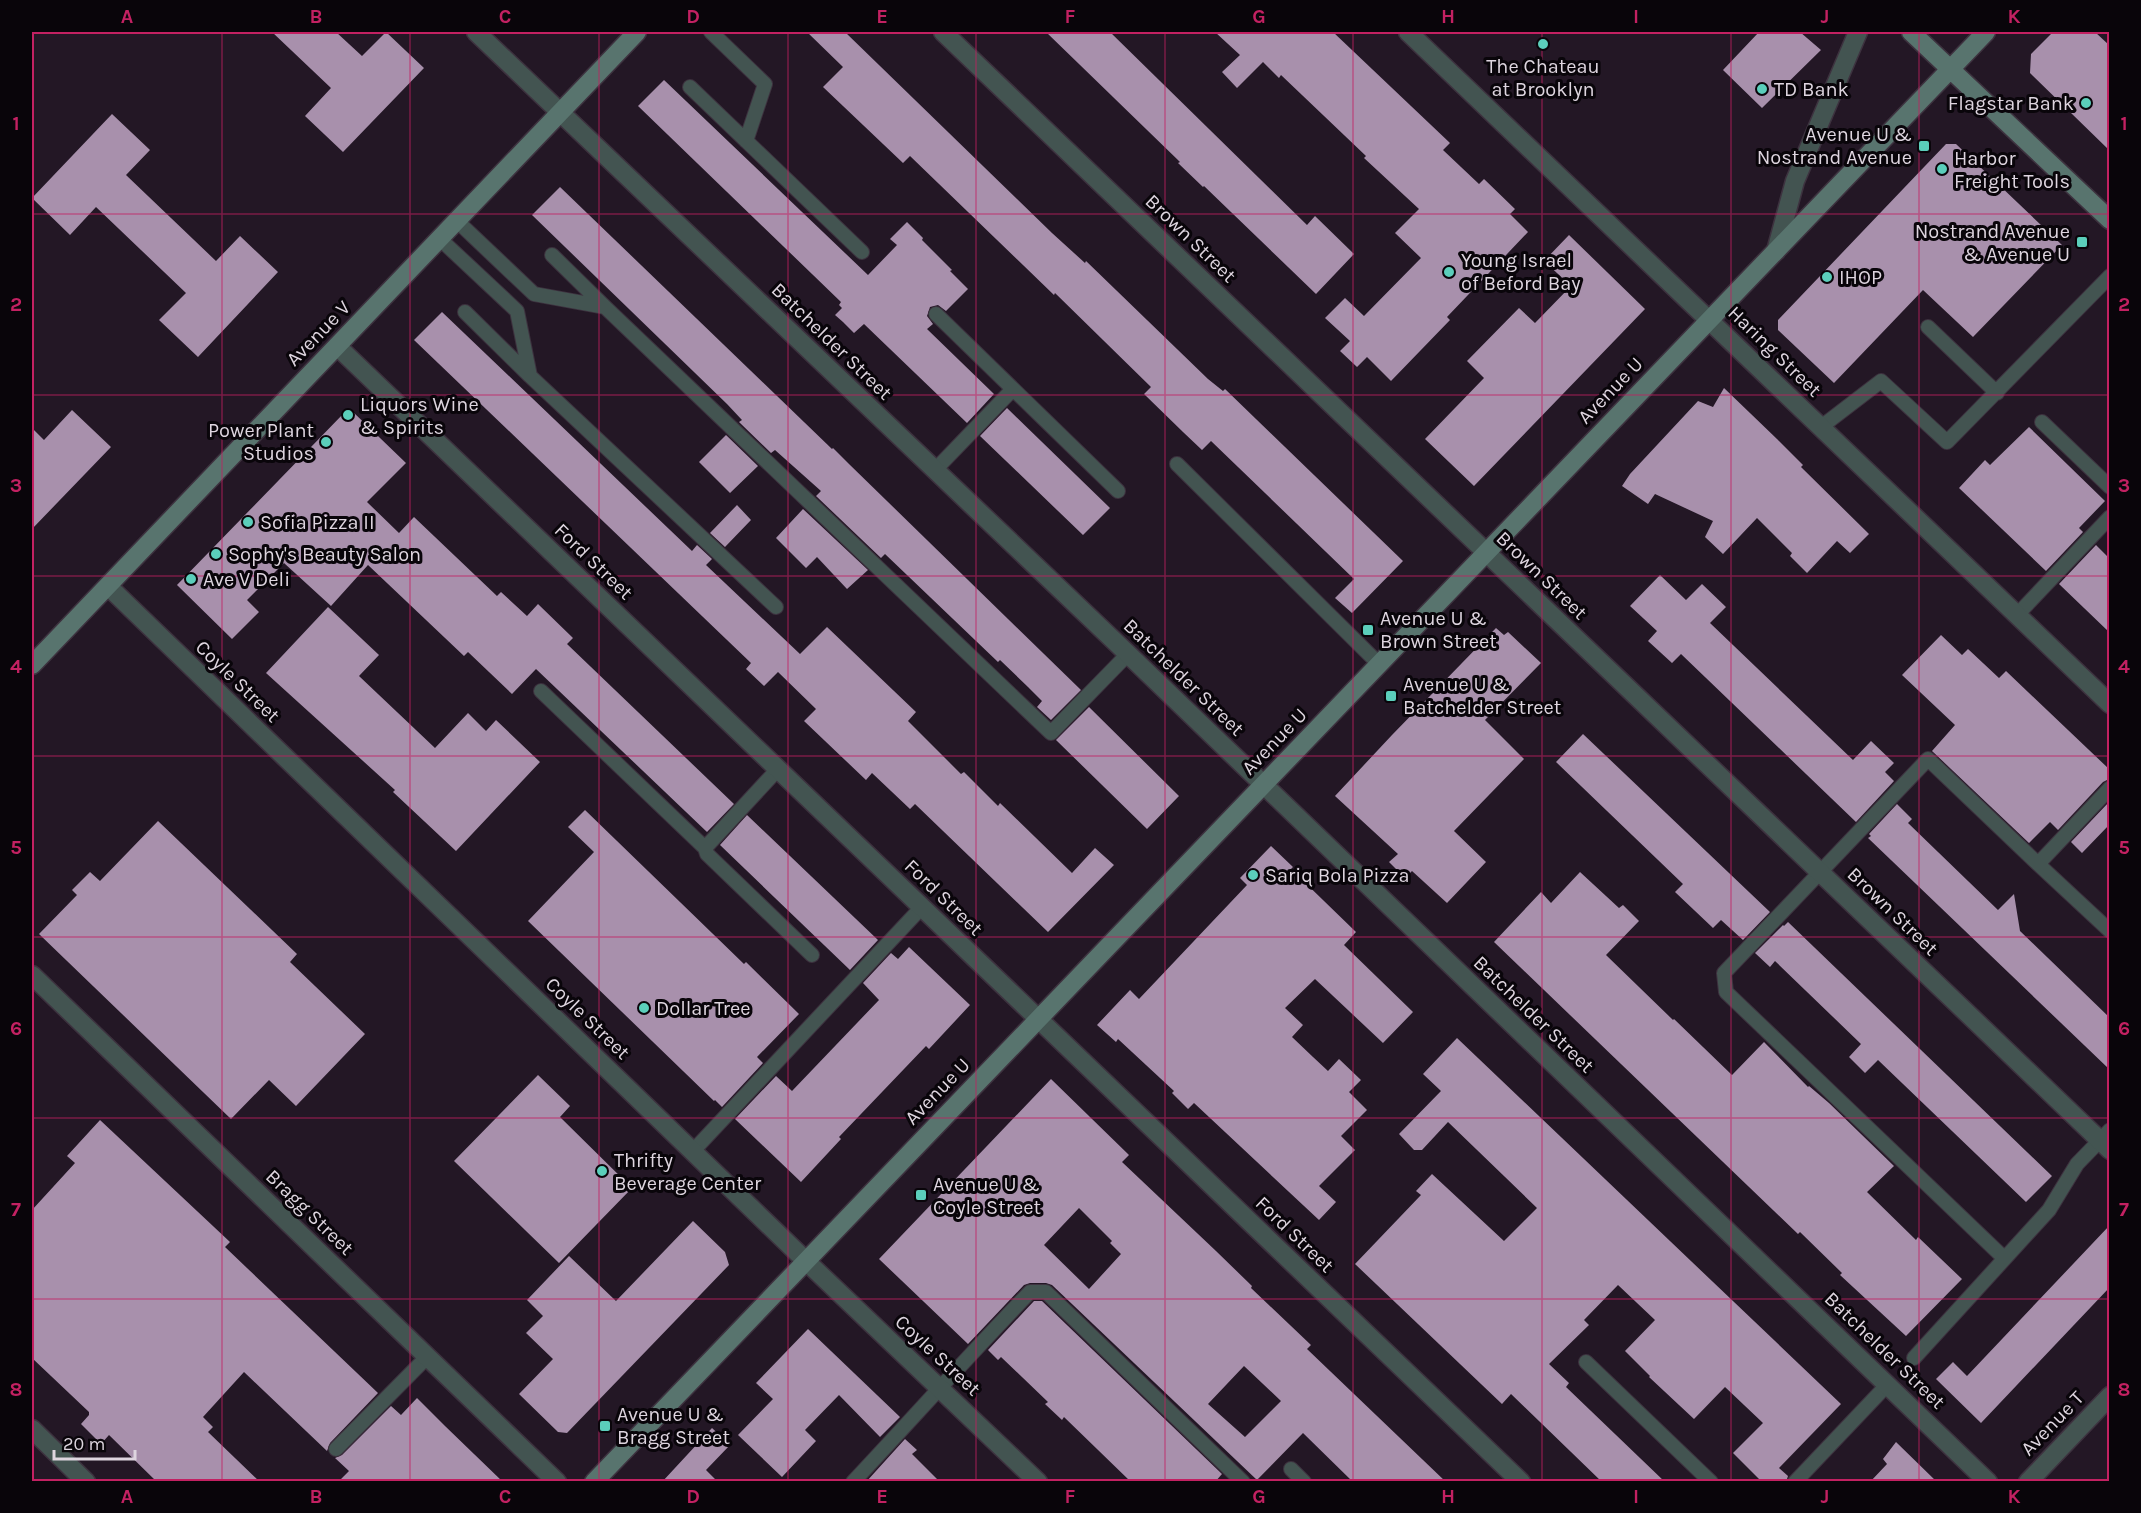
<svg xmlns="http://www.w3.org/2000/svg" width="2141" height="1513" viewBox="0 0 2141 1513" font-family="Karla,sans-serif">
  <rect width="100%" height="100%" fill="#231725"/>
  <path fill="#a890ac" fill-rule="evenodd" d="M272 32H336L362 56 386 32 424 68 343 152 305 116 331 88Z
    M807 32H845L1052 233 1085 263 1086 261 1208 379 1223 391 1225 389 1403 561 1352 613 1335 598 1354 579 1211 441 1202 450 1183 432 1144 394 1151 387 1055 293 1054 295 910 156 903 163 823 87 843 67Z
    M1046 32H1110L1307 225 1315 216 1354 254 1316 294 1204 186 1203 187 1178 163 1180 162Z
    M1215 32H1333L1450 143 1443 150 1479 184 1484 179 1515 209 1510 214 1528 232 1447 317 1450 320 1391 381 1367 357 1357 367 1340 351 1350 341 1325 318 1345 298 1364 316 1421 258 1395 233 1419 209 1364 158 1366 156 1281 75 1279 78 1263 62 1237 88 1222 72 1240 55Z
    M1759 32H1800L1821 50 1762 108 1723 70Z
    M2053 32H2095L2109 45V150L2030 73 2031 54Z
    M664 80 868 275 897 245 890 239 907 222 923 238 922 240 952 270 950 271 968 289 946 311 938 305 930 307 927 316 933 324 927 329 994 394 967 423 864 324 854 333 843 322 835 315 842 308 839 305 841 302 638 106Z
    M112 114 150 150 126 175 216 261 240 236 278 272 198 357 159 320 186 293 96 207 70 235 32 198Z
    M1946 144H1956L2062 245 1973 337 1923 290 1834 383 1778 330V320Z
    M560 187 832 449 833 448 849 464 1081 690 1051 720 1037 707 1042 701 1028 687 1000 660 998 662 885 554 881 558 816 496 821 491 775 450 771 453 739 422 742 420 727 404 532 215Z
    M1569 235 1645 309 1474 486 1425 439 1484 378 1467 361 1519 308 1535 323 1571 286 1544 261Z
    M442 312 692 551 697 545 712 559 706 565 800 654 827 627 916 712 908 721 961 774 964 772 998 806 1000 803 1072 873 1095 848 1114 865 1048 932 915 804 910 809 872 773 866 780 804 721 816 709 778 672 764 686 746 669 751 663 414 340Z
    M1724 388 1777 439 1803 465 1801 467 1869 534 1850 553 1837 541 1807 573 1790 556 1792 553 1757 518 1723 554 1705 537 1713 521 1655 494 1648 504 1622 486 1630 474 1698 401 1713 407Z
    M1007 408 1110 508 1083 535 980 436Z
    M72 410 111 447 32 529V428L44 440Z
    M353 412 406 463 367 502 399 533 414 517 497 596 501 592 527 616 538 604 573 638 567 644 734 804 707 832 536 669 512 694 468 652 464 656 368 565 331 606 284 563 247 600 259 612 232 639 177 585 344 413Z
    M2029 427 2105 501 2079 528 2083 532 2046 571 1959 488 1985 460 1990 465Z
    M726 435 758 466 730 493 699 462Z
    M737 505 751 520 725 547 710 533Z
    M803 509 868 570 847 589 817 557 806 568 776 538Z
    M2096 545 2109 558V632L2059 584Z
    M1660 575 1686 600 1702 584 1726 607 1710 623 1853 760 1871 741 1894 763 1885 772 1894 781 1856 822 1681 654 1672 663 1648 641 1657 631 1630 606Z
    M328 607 379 655 359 676 435 748 468 713 486 731 496 720 540 762 456 851 393 792 395 790 266 673Z
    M1496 628 1504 635 1508 632 1541 663 1485 720 1524 759 1454 831 1486 862 1447 903 1412 871 1405 878 1389 862 1398 854 1335 796 1392 735Z
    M1941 635 1962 655 1968 649 1999 678 2006 671 2109 769V779L2103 782 2058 830 2050 822 2029 843 1932 751 1955 725 1902 675Z
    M1089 707 1179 796 1147 829 1056 740Z
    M1583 734 1770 912 1743 940 1721 920 1713 928 1675 892 1683 884 1556 762Z
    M2109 802V825L2082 853 2071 842Z
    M1897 804 1912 819 1908 823 1998 910 2014 894 2020 931 2109 1017V1069L1868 838 1871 836 1869 834Z
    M585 810 744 964 746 962 799 1014 757 1057 763 1063 722 1107 715 1100 714 1101 528 921 594 852 568 827Z
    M747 815 878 940 850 970 720 845Z
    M158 821 297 954 290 962 365 1034 296 1106 269 1080 231 1119 39 934 77 895 72 890 90 872 100 881Z
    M1271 846 1293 867 1291 869 1356 932 1344 945 1413 1012 1383 1043 1315 979 1285 1008 1303 1025 1292 1037 1313 1057 1328 1071 1339 1059 1361 1080 1349 1092 1367 1110 1341 1136 1355 1150 1319 1186 1336 1202 1319 1220 1194 1103 1188 1109 1172 1093 1174 1091 1118 1039 1116 1042 1097 1025 1130 990 1139 999 1247 885 1240 878Z
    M1580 872 1619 908 1623 905 1639 921 1606 955 1673 1020 1674 1019 1732 1075 1764 1042 1808 1087 1809 1086 1829 1103 1894 1166 1867 1192 1916 1240 1918 1237 1962 1279 1906 1336 1840 1275 1842 1273 1800 1232 1798 1234 1494 942 1541 892 1551 903Z
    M1788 922 2052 1176 2026 1202 1878 1060 1865 1073 1849 1057 1861 1044 1775 961 1770 967 1755 953 1783 925 1784 926Z
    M909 947 970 1005 929 1049 926 1046 839 1137 841 1139 801 1182 735 1119 776 1076 792 1091 879 1000 863 983 891 953 898 959Z
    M1457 1038 1841 1404 1779 1468 1788 1476 1786 1482H1762L1733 1453 1763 1423 1725 1387 1694 1419 1649 1377 1650 1376 1625 1351 1655 1320 1618 1285 1584 1320 1589 1325 1549 1364 1569 1383 1566 1387 1665 1482H1602L1511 1394 1502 1404 1355 1264 1421 1195 1416 1191 1432 1174 1504 1241 1537 1208 1448 1122 1422 1150H1414L1399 1134 1441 1091 1423 1074Z
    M538 1075 570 1106 560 1117 632 1188 559 1263 454 1161Z
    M1051 1079 1129 1155 1122 1162 1216 1251 1252 1286 1251 1288 1311 1345 1307 1349 1446 1482H1353L1303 1433 1257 1480 1052 1285 1046 1283H1030L1024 1285 968 1344 879 1259ZM1079 1208 1112 1241 1110 1243 1121 1254 1089 1289 1044 1245ZM1244 1366 1281 1401 1245 1437 1208 1404Z
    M100 1120 230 1242 225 1247 378 1393 330 1443 327 1451 244 1372 203 1417 213 1427 208 1432 260 1482H157L109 1435 101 1444 81 1424 89 1415V1412L32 1358V1210L75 1163 67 1156Z
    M693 1221 725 1252 729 1265 567 1433 558 1432 519 1394 553 1359 526 1333 543 1316 527 1300 569 1256 616 1301Z
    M2109 1226V1288L1981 1423 1936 1379 1953 1362 1967 1376Z
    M1034 1301H1042L1222 1474 1215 1482H1131L1064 1417 1062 1420 1045 1404 1048 1402 1001 1357 998 1360 988 1350Z
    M808 1329 900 1417 880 1437 839 1395 805 1430 816 1441 782 1477 738 1435 773 1399 756 1383Z
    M417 1398 445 1426 503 1482H338L349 1471 335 1458 342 1455 391 1406 401 1415Z
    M712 1428 730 1445 706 1470 718 1482H662Z
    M905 1439 917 1450 912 1454 940 1482H866Z
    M1896 1442 1937 1482H1870L1887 1464 1883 1459Z"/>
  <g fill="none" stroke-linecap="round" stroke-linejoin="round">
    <g stroke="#3d323f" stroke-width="16">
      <path id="lane" d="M711 32 765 84 746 141
        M690 87 862 252
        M456 220 534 294 605 307 1051 733 1128 654
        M439 238 517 311 530 376 776 607
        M552 255 605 307
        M465 312 530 376
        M936 314 1118 491
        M1928 327 1997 393
        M2042 422 2110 487
        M1821 427 1881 381 1947 442 2110 276
        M1177 464 1379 664
        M935 470 1013 389
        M2017 615 2110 517
        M541 691 705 848
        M778 769 705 848 707 854 812 955
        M2110 788 2038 864 2110 931
        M693 1151 922 907
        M2004 1258 1726 992 1724 973 1928 759 2038 864
        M1914 1358 2049 1210 2077 1164 2110 1130
        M1586 1362 1711 1482
        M336 1449 427 1357
        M1291 1469 1304 1482
        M853 1482C912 1419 970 1354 1030 1292H1046L1243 1482
        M1795 1482 1888 1384"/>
    </g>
    <g stroke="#3d323f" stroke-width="21">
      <path id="street" d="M476 32 1128 654 1988 1482
        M943 32 2110 1150
        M1408 32 2110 704
        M1776 251 1795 181 1858 32
        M337 346 1521 1482
        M108 586 806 1261 1038 1482
        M32 975 557 1482
        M32 1429 86 1482
        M2028 1482 2110 1396"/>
    </g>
    <g stroke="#3d323f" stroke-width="21">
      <path id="secondary" d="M1911 32 2110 220
        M32 665 637 32
        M594 1482 1986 32"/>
    </g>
    <use href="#lane" stroke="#435451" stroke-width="14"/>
    <use href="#street" stroke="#435451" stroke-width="18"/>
    <use href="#secondary" stroke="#58746e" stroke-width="18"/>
  </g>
  <path fill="none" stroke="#c32162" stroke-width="1.5" stroke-opacity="0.55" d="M222 32V1482M410 32V1482M599 32V1482M788 32V1482M976 32V1482M1165 32V1482M1353 32V1482M1542 32V1482M1731 32V1482M1919 32V1482M32 214H2110M32 395H2110M32 576H2110M32 756H2110M32 937H2110M32 1118H2110M32 1299H2110"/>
  <g fill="#5bcebb" stroke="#09050a" stroke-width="2">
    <circle cx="1543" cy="44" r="6"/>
    <circle cx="1762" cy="89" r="6"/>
    <circle cx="2086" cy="103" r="6"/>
    <rect x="1918" y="140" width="12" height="12" rx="3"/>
    <circle cx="1942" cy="169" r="6"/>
    <rect x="2076" y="236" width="12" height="12" rx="3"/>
    <circle cx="1449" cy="272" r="6"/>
    <circle cx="1827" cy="277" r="6"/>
    <circle cx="348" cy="415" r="6"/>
    <circle cx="326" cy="442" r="6"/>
    <circle cx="248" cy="522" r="6"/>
    <circle cx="216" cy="554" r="6"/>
    <circle cx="191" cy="579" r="6"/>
    <rect x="1362" y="624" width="12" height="12" rx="3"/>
    <rect x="1385" y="690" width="12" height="12" rx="3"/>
    <circle cx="1253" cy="875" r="6"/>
    <circle cx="644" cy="1008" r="6"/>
    <circle cx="602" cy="1171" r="6"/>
    <rect x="915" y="1189" width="12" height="12" rx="3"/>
    <rect x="599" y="1420" width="12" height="12" rx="3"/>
  </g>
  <g text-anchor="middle" stroke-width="6" stroke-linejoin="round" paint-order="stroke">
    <g font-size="20" fill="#ded5df" stroke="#09050a" text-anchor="start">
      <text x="1543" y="73" text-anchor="middle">The Chateau<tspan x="1543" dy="23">at Brooklyn</tspan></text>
      <text x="1774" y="96">TD Bank</text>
      <text x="2074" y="110" text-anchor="end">Flagstar Bank</text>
      <text x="1912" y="141" text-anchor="end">Avenue U &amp;<tspan x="1912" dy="23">Nostrand Avenue</tspan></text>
      <text x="1954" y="165">Harbor<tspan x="1954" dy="23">Freight Tools</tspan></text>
      <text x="2070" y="238" text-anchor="end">Nostrand Avenue<tspan x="2070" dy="23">&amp; Avenue U</tspan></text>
      <text x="1461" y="267">Young Israel<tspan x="1461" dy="23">of Beford Bay</tspan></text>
      <text x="1839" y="284">IHOP</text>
      <text x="360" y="411">Liquors Wine<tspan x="360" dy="23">&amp; Spirits</tspan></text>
      <text x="314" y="437" text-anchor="end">Power Plant<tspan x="314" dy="23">Studios</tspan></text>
      <text x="260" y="529">Sofia Pizza II</text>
      <text x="228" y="561">Sophy's Beauty Salon</text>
      <text x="203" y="586">Ave V Deli</text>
      <text x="1380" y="625">Avenue U &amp;<tspan x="1380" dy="23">Brown Street</tspan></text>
      <text x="1403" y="691">Avenue U &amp;<tspan x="1403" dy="23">Batchelder Street</tspan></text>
      <text x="1265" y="882">Sariq Bola Pizza</text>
      <text x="656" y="1015">Dollar Tree</text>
      <text x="614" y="1167">Thrifty<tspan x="614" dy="23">Beverage Center</tspan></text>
      <text x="933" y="1191">Avenue U &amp;<tspan x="933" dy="23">Coyle Street</tspan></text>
      <text x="617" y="1421">Avenue U &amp;<tspan x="617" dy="23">Bragg Street</tspan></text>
    </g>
    <g font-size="20" fill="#ded5df" stroke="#09050a">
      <text transform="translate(1191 238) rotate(44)" y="7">Brown Street</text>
      <text transform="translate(318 333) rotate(-46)" y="7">Avenue V</text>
      <text transform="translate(832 341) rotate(44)" y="7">Batchelder Street</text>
      <text transform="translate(1775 351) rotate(44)" y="7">Haring Street</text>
      <text transform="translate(1610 390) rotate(-46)" y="7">Avenue U</text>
      <text transform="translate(594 561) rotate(44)" y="7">Ford Street</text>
      <text transform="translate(1542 575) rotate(44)" y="7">Brown Street</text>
      <text transform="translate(1184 677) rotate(44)" y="7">Batchelder Street</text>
      <text transform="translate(238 681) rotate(44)" y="7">Coyle Street</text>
      <text transform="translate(1274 741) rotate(-46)" y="7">Avenue U</text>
      <text transform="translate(944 897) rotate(44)" y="7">Ford Street</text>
      <text transform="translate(1893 911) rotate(44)" y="7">Brown Street</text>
      <text transform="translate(1534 1014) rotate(44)" y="7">Batchelder Street</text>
      <text transform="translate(588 1018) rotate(44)" y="7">Coyle Street</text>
      <text transform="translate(937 1091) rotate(-46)" y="7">Avenue U</text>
      <text transform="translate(310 1212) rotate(44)" y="7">Bragg Street</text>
      <text transform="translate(1295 1234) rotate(44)" y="7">Ford Street</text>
      <text transform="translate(1885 1350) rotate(44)" y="7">Batchelder Street</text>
      <text transform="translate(938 1355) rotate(43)" y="7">Coyle Street</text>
      <text transform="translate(2052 1423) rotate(-46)" y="7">Avenue T</text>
    </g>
  </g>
  <rect width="2141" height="1513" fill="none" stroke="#09050a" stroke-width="66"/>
  <path d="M54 1450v9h81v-9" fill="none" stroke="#ded5df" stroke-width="3"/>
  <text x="63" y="1450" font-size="18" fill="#ded5df" stroke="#09050a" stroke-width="4.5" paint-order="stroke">20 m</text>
  <rect x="33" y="33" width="2075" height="1447" fill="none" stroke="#c32162" stroke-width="2"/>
  <g font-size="20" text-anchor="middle" font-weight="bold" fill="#c32162">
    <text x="127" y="23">A</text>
    <text x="316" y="23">B</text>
    <text x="505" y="23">C</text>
    <text x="693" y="23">D</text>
    <text x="882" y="23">E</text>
    <text x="1070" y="23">F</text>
    <text x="1259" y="23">G</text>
    <text x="1448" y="23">H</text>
    <text x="1636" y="23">I</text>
    <text x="1825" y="23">J</text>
    <text x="2014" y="23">K</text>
    <text x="16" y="130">1</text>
    <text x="2124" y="130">1</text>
    <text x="16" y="311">2</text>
    <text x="2124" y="311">2</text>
    <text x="16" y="492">3</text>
    <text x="2124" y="492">3</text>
    <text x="16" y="673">4</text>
    <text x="2124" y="673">4</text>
    <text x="16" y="854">5</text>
    <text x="2124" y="854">5</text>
    <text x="16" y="1035">6</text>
    <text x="2124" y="1035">6</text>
    <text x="16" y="1216">7</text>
    <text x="2124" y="1216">7</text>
    <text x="16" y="1396">8</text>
    <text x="2124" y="1396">8</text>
    <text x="127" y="1503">A</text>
    <text x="316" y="1503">B</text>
    <text x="505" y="1503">C</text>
    <text x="693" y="1503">D</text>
    <text x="882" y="1503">E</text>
    <text x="1070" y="1503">F</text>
    <text x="1259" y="1503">G</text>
    <text x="1448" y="1503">H</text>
    <text x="1636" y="1503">I</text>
    <text x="1825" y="1503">J</text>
    <text x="2014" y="1503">K</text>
  </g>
</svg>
